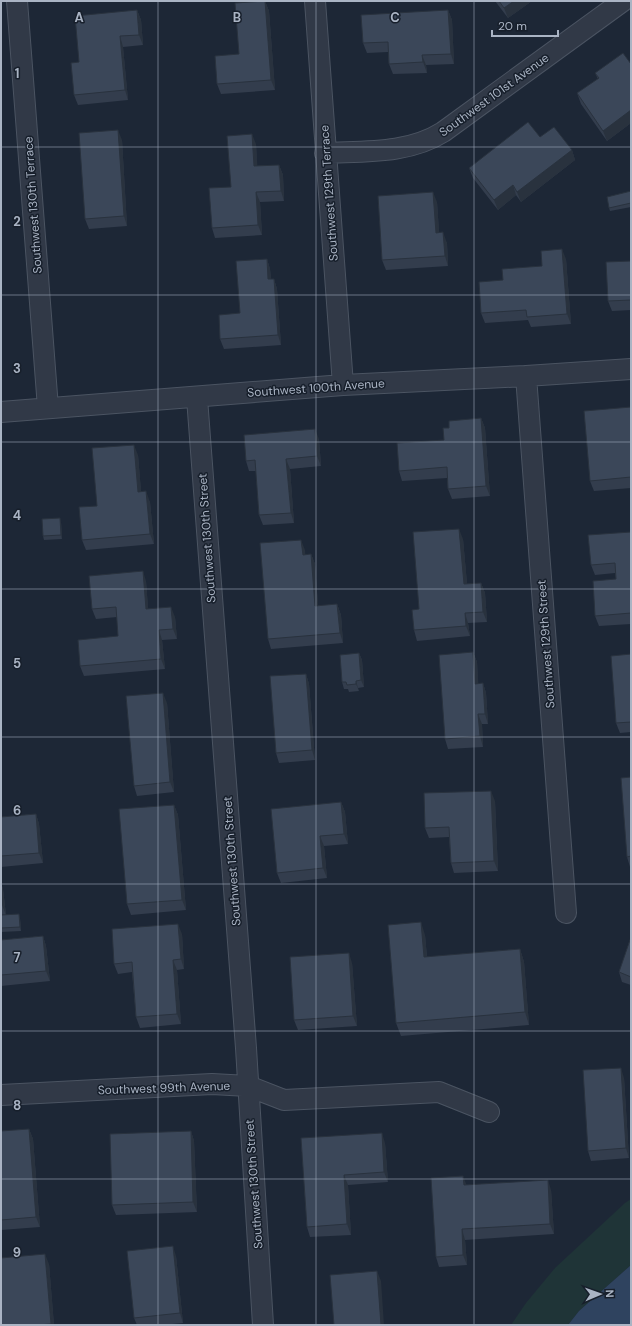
<svg xmlns="http://www.w3.org/2000/svg" width="632" height="1326" viewBox="0 0 632 1326" font-family="'DM Sans',sans-serif">
  <rect width="100%" height="100%" fill="#1d2736"/>
  <path fill="#1f3437" d="M631 1199V1265L579 1311 568 1325H511L526 1303 555 1268 625 1203Z"/>
  <path fill="#2f435f" d="M631 1265V1325H568L579 1311Z"/>
  <g fill="none" stroke-linecap="round" stroke-linejoin="round">
    <g stroke="#4b5462" stroke-width="22">
      <path id="street" d="M17 1 48 408
        M315 1 343 385
        M325 153C365 151 408 154 443 132L623 1
        M526 376 566 913
        M197 398 246 1048 263 1325
        M1 412 343 385 526 376 631 369
        M1 1095 212 1084 248 1086 284 1100 439 1092 489 1112"/>
    </g>
    <use href="#street" stroke="#313947" stroke-width="20"/>
  </g>
  <path fill="#333d4d" d="M265 1 269 11 275 90 221 94 217 84 239 54Z
    M495 1H532L508 18Z
    M137 10 141 20 143 45 123 47 128 100 78 105 74 95 79 62Z
    M448 10 452 20 454 64 426 65 427 73 393 74 389 64 388 52 367 53 363 43Z
    M631 64V123L607 141 581 104 577 93 598 79 595 73Z
    M540 137 572 150 575 160 521 202 516 195 498 210 473 178 469 168Z
    M122 140 127 226 89 229 85 219Z
    M256 144 257 166 279 165 283 175 284 201 260 202 262 235 215 238 212 228 231 187Z
    M631 191V207L610 211 609 208Z
    M437 202 439 233 447 243 448 266 386 270 382 260Z
    M267 259 270 269 271 279H274L277 289 281 345 224 349 220 339 240 313Z
    M566 259 571 324 531 327 528 320 485 323 481 313 503 280 542 266Z
    M631 261V310L612 311 608 301Z
    M631 407V488L594 491 590 481Z
    M481 418 485 428 490 496 452 499 448 489 447 478 402 481 399 471 444 440 449 428Z
    M319 439 321 466 290 469 294 523 263 525 259 515 256 471H249L246 461Z
    M138 455 141 492 150 502 154 544 86 550 82 540 97 506Z
    M61 522 62 539 44 540 43 536Z
    M631 532V624L599 626 595 616 616 579 615 573 595 575 591 565Z
    M463 539 467 584 481 583 485 593 487 622 468 623 470 636 417 641 414 630 419 609Z
    M305 550V555L311 554 315 564 318 606 337 604 341 615 343 643 271 649 268 639Z
    M146 581 148 609 175 617 177 639 162 640 165 669 84 676 80 666 118 636 117 617 96 619 92 609Z
    M473 652 477 662 478 684 483 683 486 693 488 724H482L483 747 448 749 445 739Z
    M359 653 362 660 364 687 358 688 359 691 349 692 348 689H344L342 682Z
    M631 654V732L620 733 616 723Z
    M306 674 309 684 315 760 279 763 276 753Z
    M167 703 174 792 137 796 134 786Z
    M631 777V867H630L627 857Z
    M495 801 498 871 454 873 451 863 449 837 429 838 425 828Z
    M341 802 345 812 348 844 324 846 327 878 281 883 277 873Z
    M174 805 178 815 186 910 131 915 127 904Z
    M36 814 39 824 43 863 1 867V817Z
    M1 883 3 889 6 915 20 918 21 931 1 932Z
    M182 934 184 969 177 970 181 1024 140 1028 136 1017 132 972 118 974 114 964Z
    M425 935 427 957 520 949 524 962 529 1025 401 1036 396 1023Z
    M43 936 46 946 50 981 1 986V940Z
    M631 937V985L622 982 619 972Z
    M352 963 357 1026 298 1030 294 1020Z
    M624 1078 629 1158 591 1161 588 1151Z
    M29 1129 33 1139 40 1227 1 1230V1131Z
    M191 1131 194 1141 197 1212 116 1215 112 1205Z
    M301 1138 385 1143 388 1182 348 1185 351 1235 310 1237 307 1227Z
    M466 1185 551 1190 554 1234 465 1240 467 1265 439 1267 436 1257Z
    M176 1256 183 1323 162 1325H137L134 1318Z
    M49 1264 54 1325H1Z"/>
  <path fill="#29323e" d="M265 1 269 11 275 90 271 80Z
    M514 1H532L508 18 504 8Z
    M137 10 141 20 143 45 139 35Z
    M448 10 452 20 454 64 451 54Z
    M120 36 123 47 128 100 125 90Z
    M422 55 426 65 427 73 423 62Z
    M631 110V123L607 141 603 131Z
    M118 130 122 140 127 226 124 216Z
    M252 134 256 144 258 176 254 166Z
    M572 150 575 160 521 202 517 192Z
    M279 165 283 175 284 201 281 191Z
    M513 185 516 195 498 210 494 200Z
    M256 192 260 202 262 235 258 225Z
    M433 192 437 202 440 243 436 233Z
    M443 232 447 243 448 266 445 256Z
    M562 249 566 259 571 324 567 314Z
    M267 259 270 269 272 289 268 279Z
    M274 279 277 289 281 345 278 335Z
    M481 418 485 428 490 496 486 486Z
    M315 429 319 439 321 466 317 456Z
    M134 445 138 455 142 502 138 492Z
    M286 459 290 469 294 523 291 513Z
    M146 491 150 502 154 544 150 534Z
    M60 518 61 522 62 539 61 535Z
    M459 529 463 539 468 594 464 584Z
    M301 540 305 550 306 565 303 555Z
    M311 554 315 564 319 616 315 606Z
    M143 571 146 581 149 619 146 609Z
    M481 583 485 593 487 622 483 612Z
    M337 604 341 615 343 643 340 633Z
    M171 607 175 617 177 639 173 629Z
    M465 613 468 623 470 636 466 626Z
    M159 630 162 640 165 669 161 659Z
    M473 652 477 662 479 694 475 684Z
    M359 653 362 660 364 687 361 680Z
    M306 674 309 684 315 760 312 750Z
    M356 681 358 688 359 691 356 684Z
    M483 683 486 693 488 724 485 714Z
    M163 693 167 703 174 792 170 782Z
    M478 714 482 724 483 747 480 736Z
    M491 791 495 801 498 871 494 861Z
    M341 802 345 812 348 844 344 834Z
    M174 805 178 815 186 910 182 900Z
    M36 814 39 824 43 863 39 853Z
    M320 836 324 846 327 878 323 868Z
    M1 883 3 889 6 915 2 905Z
    M19 914 20 918 21 931 20 927Z
    M421 922 425 935 428 970 424 957Z
    M178 924 182 934 184 969 181 959Z
    M43 936 46 946 50 981 46 971Z
    M520 949 524 962 529 1025 525 1012Z
    M349 953 352 963 357 1026 353 1016Z
    M173 960 177 970 181 1024 177 1014Z
    M621 1068 624 1078 629 1158 626 1148Z
    M29 1129 33 1139 40 1227 36 1217Z
    M191 1131 194 1141 197 1212 193 1202Z
    M382 1133 385 1143 388 1182 384 1172Z
    M344 1175 348 1185 351 1235 347 1224Z
    M463 1176 467 1186 464 1185Z
    M548 1180 551 1190 554 1234 550 1224Z
    M462 1229 465 1240 467 1265 463 1255Z
    M173 1246 176 1256 183 1323 180 1313Z
    M45 1254 49 1264 54 1325H52L51 1324Z
    M377 1271 381 1281 384 1325H381Z"/>
  <path fill="#3b4759" stroke="#29323e" d="M265 1 271 80 217 84 215 56 239 54 235 3Z
    M499 1H514L504 8Z
    M137 10 139 35 120 36 125 90 74 95 71 63 79 62 75 16Z
    M448 10 451 54 422 55 423 62 389 64 388 42 363 43 361 15Z
    M623 53 631 64V110L603 131 577 93 599 78 595 73Z
    M528 122 540 137 554 127 572 150 517 192 513 185 494 200 469 168Z
    M118 130 124 216 85 219 79 133Z
    M252 134 254 166 279 165 281 191 256 192 258 225 212 228 209 188 231 187 227 136Z
    M631 191V203L609 208 607 197Z
    M433 192 436 233 443 232 445 256 382 260 378 196Z
    M562 249 567 314 527 317 526 310 481 313 479 282 503 280 502 269 542 266 541 251Z
    M267 259 268 279H274L278 335 220 339 219 315 240 313 236 261Z
    M631 261V300L608 301 606 262Z
    M631 407V477L590 481 584 411Z
    M481 418 486 486 448 489 447 467 399 471 397 443 444 440 443 428H449V421Z
    M315 429 317 456 286 459 291 513 259 515 255 460 246 461 244 435Z
    M134 445 138 492 146 491 150 534 82 540 79 507 97 506 92 448Z
    M60 518 61 535 43 536 42 519Z
    M459 529 464 584 481 583 483 612 465 613 466 626 414 630 412 610 419 609 413 532Z
    M631 532V613L595 616 593 581 616 579 615 563 591 565 588 535Z
    M301 540 303 555 311 554 315 606 337 604 340 633 268 639 260 543Z
    M143 571 146 609 171 607 173 629 159 630 161 659 80 666 78 640 118 636 116 607 92 609 89 576Z
    M473 652 475 684 483 683 485 714H478L480 736 445 739 439 655Z
    M359 653 361 680 356 681V684L347 685 346 682H342L340 655Z
    M631 654V722L616 723 611 656Z
    M306 674 312 750 276 753 270 676Z
    M163 693 170 782 134 786 126 696Z
    M631 777V856L627 857 621 778Z
    M491 791 494 861 451 863 449 827 425 828 424 793Z
    M341 802 344 834 320 836 323 868 277 873 271 809Z
    M174 805 182 900 127 904 119 809Z
    M36 814 39 853 1 856V817Z
    M19 914 20 927 1 928V915Z
    M421 922 424 957 520 949 525 1012 396 1023 388 925Z
    M178 924 181 959 173 960 177 1014 136 1017 132 962 114 964 112 929Z
    M43 936 46 971 1 975V940Z
    M631 937V977L619 972Z
    M349 953 353 1016 294 1020 290 957Z
    M621 1068 626 1148 588 1151 583 1070Z
    M29 1129 36 1217 1 1220V1131Z
    M191 1131 193 1202 112 1205 110 1134Z
    M382 1133 384 1172 344 1175 347 1224 307 1227 301 1138Z
    M463 1176 464 1185 548 1180 550 1224 462 1229 463 1255 436 1257 431 1178Z
    M173 1246 180 1313 134 1318 127 1251Z
    M45 1254 51 1324 37 1325H1V1258Z
    M377 1271 381 1325H334L330 1275Z"/>
  <path fill="none" stroke="#aab4c4" stroke-width="1" stroke-opacity="0.55" d="M158 1V1325M316 1V1325M474 1V1325M1 147H631M1 295H631M1 442H631M1 589H631M1 737H631M1 884H631M1 1031H631M1 1179H631"/>
  <g text-anchor="middle" stroke-width="3" stroke-linejoin="round" paint-order="stroke">
    <g font-size="12" fill="#aab4c4" stroke="#171f2b">
      <text transform="translate(494 95) rotate(-36)" y="4">Southwest 101st Avenue</text>
      <text transform="translate(329 193) rotate(-94)" y="4">Southwest 129th Terrace</text>
      <text transform="translate(33 205) rotate(-94)" y="4">Southwest 130th Terrace</text>
      <text transform="translate(316 388) rotate(-4)" y="4">Southwest 100th Avenue</text>
      <text transform="translate(207 538) rotate(-94)" y="4">Southwest 130th Street</text>
      <text transform="translate(546 644) rotate(-94)" y="4">Southwest 129th Street</text>
      <text transform="translate(232 861) rotate(-94)" y="4">Southwest 130th Street</text>
      <text transform="translate(164 1088) rotate(-2)" y="4">Southwest 99th Avenue</text>
      <text transform="translate(254 1184) rotate(-94)" y="4">Southwest 130th Street</text>
    </g>
  </g>
  <g font-size="13" text-anchor="middle" font-weight="bold" fill="#aab4c4" stroke="#171f2b" stroke-width="3" stroke-linejoin="round" paint-order="stroke">
    <text x="79" y="22">A</text>
    <text x="237" y="22">B</text>
    <text x="395" y="22">C</text>
    <text x="17" y="78">1</text>
    <text x="17" y="226">2</text>
    <text x="17" y="373">3</text>
    <text x="17" y="520">4</text>
    <text x="17" y="668">5</text>
    <text x="17" y="815">6</text>
    <text x="17" y="962">7</text>
    <text x="17" y="1110">8</text>
    <text x="17" y="1257">9</text>
  </g>
  <rect width="632" height="1326" fill="none" stroke="#aab4c4" stroke-width="4"/>
  <g transform="translate(600 1294) rotate(88)" stroke="#171f2b" stroke-width="3" paint-order="stroke">
  <path d="M0-3L7 15L0 10L-7 15Z" fill="#aab4c4"/>
  <text y="-6" font-size="11" font-weight="bold" text-anchor="middle" fill="#aab4c4">N</text>
  </g>
  <path d="M492 30v6h66v-6" fill="none" stroke="#aab4c4" stroke-width="2"/>
  <text x="498" y="30" font-size="12" fill="#aab4c4" stroke="#171f2b" stroke-width="3" paint-order="stroke">20 m</text>
</svg>
